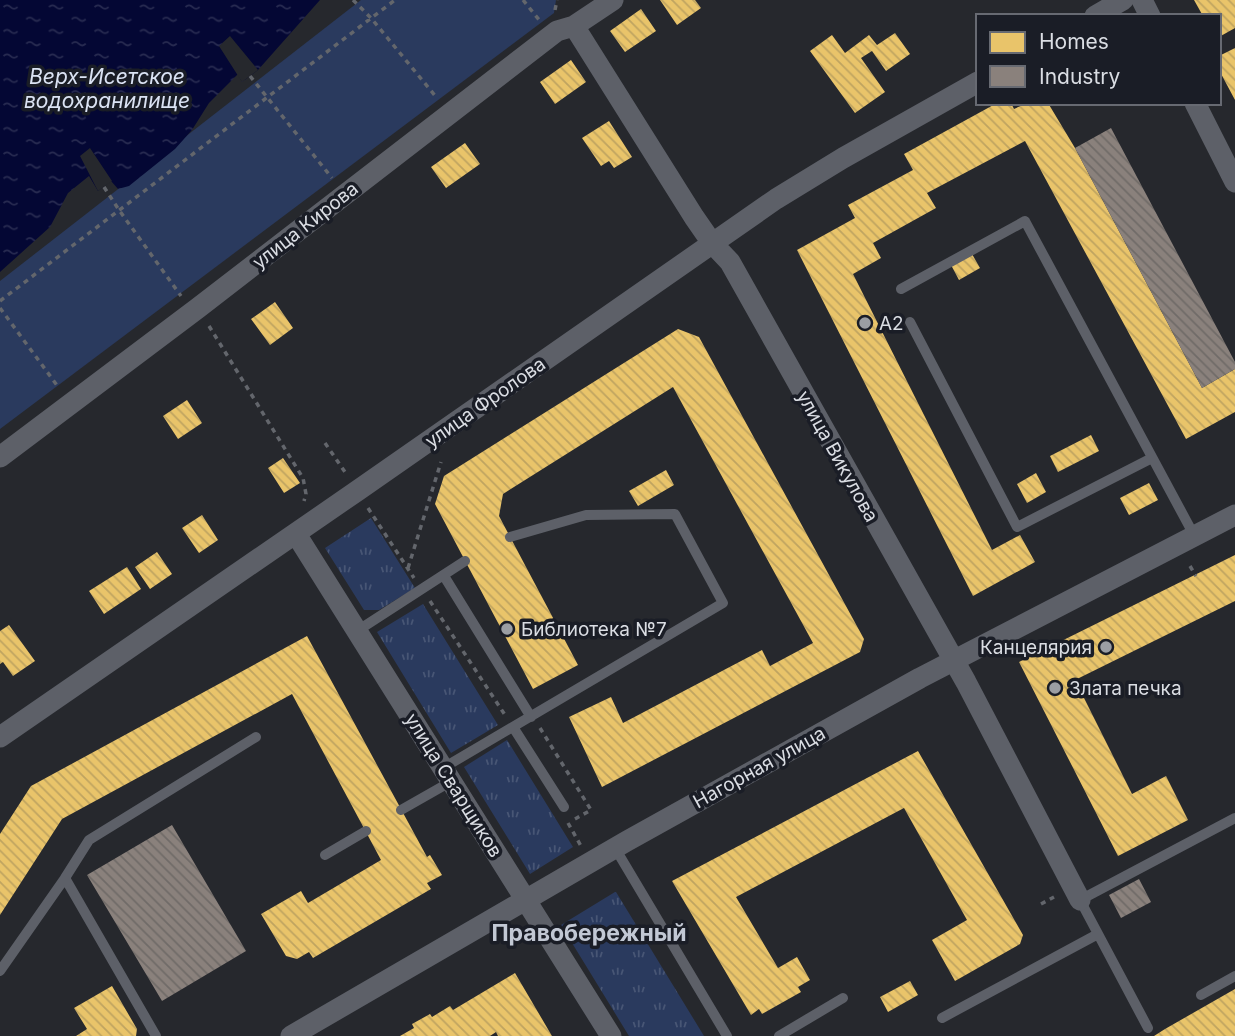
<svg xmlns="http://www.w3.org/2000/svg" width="1235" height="1036" viewBox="0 0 1235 1036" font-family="Inter,sans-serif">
  <defs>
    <pattern id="grass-tufts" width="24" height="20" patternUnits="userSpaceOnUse" patternTransform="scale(1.75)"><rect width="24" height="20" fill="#2a3a5e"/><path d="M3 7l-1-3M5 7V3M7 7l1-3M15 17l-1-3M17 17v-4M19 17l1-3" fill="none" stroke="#485675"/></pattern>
    <pattern id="water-ripples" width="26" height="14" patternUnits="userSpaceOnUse" patternTransform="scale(1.75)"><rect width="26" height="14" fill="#040734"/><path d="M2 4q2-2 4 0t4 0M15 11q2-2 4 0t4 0" fill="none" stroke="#282b51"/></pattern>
    <pattern id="homes-back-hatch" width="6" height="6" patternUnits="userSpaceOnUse" patternTransform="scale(1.75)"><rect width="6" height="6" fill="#e9c46a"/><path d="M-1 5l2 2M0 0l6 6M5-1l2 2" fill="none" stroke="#bfa460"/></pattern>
    <pattern id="industry-back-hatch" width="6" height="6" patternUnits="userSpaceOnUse" patternTransform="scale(1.75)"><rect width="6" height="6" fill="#8a817c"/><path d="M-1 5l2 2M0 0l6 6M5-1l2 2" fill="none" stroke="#706b68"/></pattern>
  </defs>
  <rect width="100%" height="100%" fill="#26282d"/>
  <path fill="url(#grass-tufts)" d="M371 518 415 588 379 610H364L325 548Z
    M423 604 498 725 451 753 377 632Z
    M507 740 573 847 530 874 464 767Z
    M615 892H616L704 1036H629L561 925Z"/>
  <path fill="#2a3a5e" d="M361 0H556L554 13 0 429V281Z"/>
  <path fill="url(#water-ripples)" d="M0 0H320L258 70 242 82 238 74 209 103 192 130 175 149 129 186 118 189 111 181 98 191 89 176 68 193 50 227 0 272Z"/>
  <path fill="#26282d" d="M230 36 258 70 242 82 219 46Z
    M90 148 112 181 98 191 80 156Z"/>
  <path fill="url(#homes-back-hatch)" d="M660 0H695L701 8 677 25Z
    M1194 0H1235V28L1219 37V16H1203Z
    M641 9 656 31 625 52 610 31Z
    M895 33 910 54 886 71 872 51 861 58 885 92 855 113 810 51 832 35 845 53 869 35 877 45Z
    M1235 48V100L1219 70V56Z
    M571 60 586 82 555 104 540 82Z
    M997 103H1011L1014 109 1027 103H1048L1075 148 1202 388 1235 369V412L1186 439 1025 141 927 193 936 208 873 243 881 258 853 274 992 550 1020 535 1035 562 973 596 797 250 855 218 848 205 913 170 904 154Z
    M609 121 632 157 614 168 609 161 601 166 582 138Z
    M465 143 480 164 446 188 431 167Z
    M972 254 980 268 959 280 951 265Z
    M275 302 293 328 270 345 251 319Z
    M678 329 699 337 864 639 860 652 602 787 569 717 611 697 623 723 762 650 770 666 813 643 673 387 503 494 499 516 578 665 533 689 435 504 444 476Z
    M187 400 202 423 178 439 163 416Z
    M1091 435 1099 451 1058 472 1050 456Z
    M283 458 300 483 284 493 268 468Z
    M666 470 674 485 638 506 629 491Z
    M1036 473 1046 492 1027 503 1017 484Z
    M1149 483 1158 500 1129 515 1120 498Z
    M202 515 218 540 199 553 182 528Z
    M157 552 172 574 150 589 135 567Z
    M1235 555V601L1075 680 1132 794 1166 776 1188 820 1118 856 1019 662Z
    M127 567 141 589 104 614 89 591Z
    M9 625 35 661 13 676 3 662 0 664V631Z
    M307 636 427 857 430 855 442 875 427 883 431 889 313 958 309 952 297 959 286 956 261 914 301 891 308 903 381 860 292 694 62 819 0 915V834L31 786Z
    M918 751 1023 935 1020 944 955 981 932 940 967 920 904 808 736 897 778 968 797 957 810 980 798 987 801 992 762 1014 759 1009 751 1015 672 881Z
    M515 973 552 1036H498L496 1032 490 1036H400L414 1028 412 1024 430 1014 432 1017 450 1006 453 1010Z
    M910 981 918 995 888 1012 880 997Z
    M112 986 137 1029 136 1036H76L87 1029 74 1008Z
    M1235 989V1036H1154L1165 1029Z"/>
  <path fill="url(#industry-back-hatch)" d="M1111 128 1235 362V369L1202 388 1075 148Z
    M172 825 246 951 162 1001 87 875Z
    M1139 879 1151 902 1121 918 1109 895Z"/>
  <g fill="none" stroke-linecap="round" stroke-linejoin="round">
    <path stroke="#63666c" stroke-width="3.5" stroke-dasharray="5 5" stroke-linecap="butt" d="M353 0 371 18 437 98
      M523 0 540 21
      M555 10 557 0
      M250 76 332 178
      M104 187 119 210 181 296
      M0 301 395 0
      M0 308 59 388
      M209 326 303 478 306 494 304 501
      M325 443 347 475
      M368 508 414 578
      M1190 566 1196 576
      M408 568 441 462
      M430 601 505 715
      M540 728 591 810 575 819
      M568 823 581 846
      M1041 904 1054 897"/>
    <path stroke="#5d6068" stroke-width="10" d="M901 289 1025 221 1195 537
      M910 322 1017 527 1152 458
      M444 576 531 717
      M357 631 465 561
      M513 727 564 807
      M443 768 723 603 675 514 586 515 510 537
      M401 810 452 781
      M615 848 727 1036
      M325 855 366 831
      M0 971 65 878
      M1201 995 1235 976
      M942 1018 1098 934
      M1148 1028 1080 900 1235 818
      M156 1036 65 878 89 840 256 737
      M779 1036 843 998"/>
    <path stroke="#5d6068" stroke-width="21" d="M1142 0 1150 16
      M1095 16 1123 0
      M574 26 694 217 712 243 730 262 966 682 1080 900
      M1195 103 1235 182
      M0 457 198 308 557 31 574 26 613 0
      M296 534 611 1036
      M0 737 357 491 776 199 843 158 978 82
      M291 1036 627 841 920 678 1235 515"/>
  </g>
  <g fill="#9b9ea3" stroke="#1a1d26" stroke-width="2.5">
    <circle cx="865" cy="323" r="7"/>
    <circle cx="507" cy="629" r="7"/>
    <circle cx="1106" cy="647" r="7"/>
    <circle cx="1055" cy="688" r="7"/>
  </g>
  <g text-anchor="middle" stroke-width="7" stroke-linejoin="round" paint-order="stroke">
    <g font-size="19" fill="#dadde3" stroke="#1a1d26">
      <text transform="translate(305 225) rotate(-38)" y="7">улица Кирова</text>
      <text transform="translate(485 402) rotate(-35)" y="7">улица Фролова</text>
      <text transform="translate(838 456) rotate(61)" y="7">улица Викулова</text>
      <text transform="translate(759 767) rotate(-29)" y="7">Нагорная улица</text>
      <text transform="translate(454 785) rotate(58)" y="7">улица Сварщиков</text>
    </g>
    <g font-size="19" fill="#dadde3" stroke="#1a1d26" text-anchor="start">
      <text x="879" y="330">А2</text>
      <text x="521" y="636">Библиотека №7</text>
      <text x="1092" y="654" text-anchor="end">Канцелярия</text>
      <text x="1069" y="695">Злата печка</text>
    </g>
    <g font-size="21" font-style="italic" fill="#dbe3f4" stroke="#1a1d26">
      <text x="107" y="84">Верх-Исетское<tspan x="107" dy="24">водохранилище</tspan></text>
    </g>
    <g font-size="23" font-weight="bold" fill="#c2c8d4" stroke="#1a1d26">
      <text x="589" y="941">Правобережный</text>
    </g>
  </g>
  <rect x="976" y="14" width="245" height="91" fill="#1a1d26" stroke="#676a72" stroke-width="2"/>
  <rect x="990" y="32" width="35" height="21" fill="#e9c46a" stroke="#676a72" stroke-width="2"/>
  <text x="1039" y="49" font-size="21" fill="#dadde3">Homes</text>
  <rect x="990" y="66" width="35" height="21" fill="#8a817c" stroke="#676a72" stroke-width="2"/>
  <text x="1039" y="84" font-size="21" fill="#dadde3">Industry</text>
</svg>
